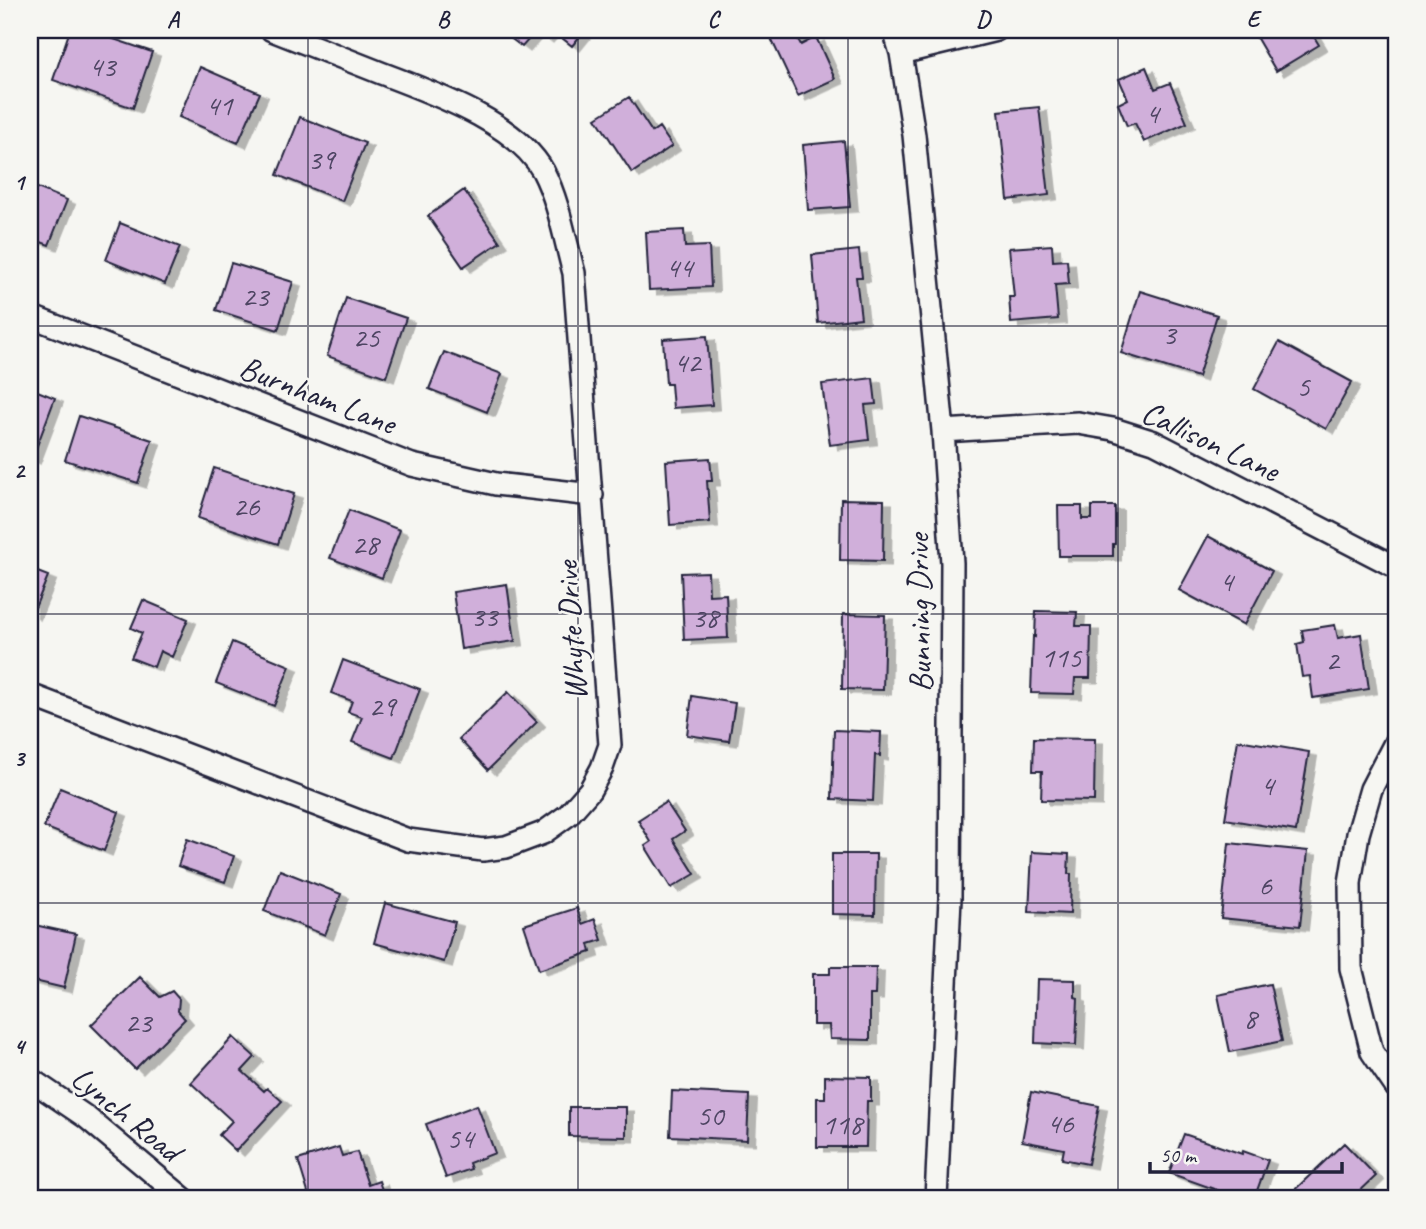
<svg xmlns="http://www.w3.org/2000/svg" width="1426" height="1229" viewBox="0 0 1426 1229" font-family="Caveat,sans-serif">
  <defs>
    <filter id="shadow"><feDropShadow dx="8" dy="4.5" stdDeviation="0" flood-color="#0004"/></filter>
  </defs>
  <rect width="100%" height="100%" fill="#f6f6f2"/>
  <filter id="ink" filterUnits="userSpaceOnUse"><feTurbulence type="fractalNoise" baseFrequency=".0143" numOctaves="2"/><feDisplacementMap in="SourceGraphic" scale="14" xChannelSelector="R" yChannelSelector="G"/><feConvolveMatrix kernelMatrix="1 2 1 2 8 2 1 2 1" color-interpolation-filters="sRGB"/></filter>
  <g filter="url(#ink)">
    <path fill="#d0afda" stroke="#22223b" stroke-width="2" filter="url(#shadow)" d="M70 30H87L152 52 133 108 53 80Z
      M500 30H585L572 46 552 30 545 38 536 31 522 47Z
      M772 30H793L801 45 816 37 835 79 798 96 768 32Z
      M1252 30H1310L1319 45 1276 71Z
      M200 67 260 93 238 143 179 117Z
      M1146 67 1155 89 1170 83 1187 123 1144 142 1135 123 1127 126 1118 104 1128 99 1119 79Z
      M629 97 652 132 659 127 672 146 632 173 596 118Z
      M1039 107 1049 195 1008 200 999 111Z
      M300 117 365 143 342 201 277 175Z
      M844 141 850 207 808 210 803 145Z
      M30 185 67 200 49 245 30 238Z
      M464 190 500 242 463 267 428 216Z
      M120 223 180 247 165 284 106 260Z
      M684 230 685 247 709 246 711 287 649 290 646 232Z
      M1052 245 1053 261 1067 260 1069 284 1055 285 1058 319 1011 323 1009 297H1014L1009 248Z
      M859 250 862 277H856L861 318 818 323 812 255Z
      M231 263 293 282 278 330 216 310Z
      M1140 291 1217 315 1198 377 1121 353Z
      M346 298 406 318 386 377 327 356Z
      M707 336 712 405 673 408 671 384H666L663 339Z
      M1279 342 1352 382 1326 429 1254 389Z
      M444 352 502 374 487 412 429 389Z
      M873 378 876 404 865 405 869 440 830 445 822 384Z
      M30 388 55 398 32 459 30 458Z
      M79 416 152 440 138 483 65 460Z
      M710 458 712 481H707L710 522 670 525 666 461Z
      M214 468 294 494 278 544 198 518Z
      M841 499 884 500 883 561 840 560Z
      M1058 506H1082V519H1092V506H1115V544H1113V556H1059Z
      M349 510 400 530 382 578 330 558Z
      M1208 536 1272 571 1244 625 1179 590Z
      M30 569 48 576 32 615 30 614Z
      M708 572 709 595 726 594 728 638 684 640 681 573Z
      M507 584 515 641 461 649 453 592Z
      M143 600 188 619 172 657 160 651 154 667 131 658 142 633 131 628Z
      M1036 611 1077 612 1076 626H1091L1090 678H1075L1074 694 1031 693 1033 636 1035 637Z
      M843 614 885 615 883 690 842 689Z
      M1335 625 1338 638 1361 634 1369 689 1313 698 1310 676 1302 677 1297 644 1304 642 1302 630Z
      M232 642 290 666 274 706 216 683Z
      M343 660 420 689 394 758 352 742 362 717 348 712 352 701 331 693Z
      M508 692 537 722 488 770 459 739Z
      M692 696 735 703 729 741 687 735Z
      M834 730 881 732 880 756 875 755 873 801 832 799Z
      M1034 738 1095 739 1094 801 1041 800 1042 771H1033Z
      M1238 740 1309 752 1296 831 1225 819Z
      M60 788 119 812 104 851 44 827Z
      M666 802 685 831 673 839 695 874 671 888 645 846 651 842 638 820Z
      M187 839 234 856 225 882 178 866Z
      M1229 843 1308 851 1300 926 1221 918Z
      M1032 852 1069 854 1068 874H1071L1070 914 1029 912Z
      M832 854H876L875 915 832 914Z
      M280 870 341 894 325 935 264 911Z
      M385 903 455 922 444 962 374 943Z
      M577 908 582 924 595 919 602 940 589 944 591 952 539 970 524 925Z
      M30 924 76 934 64 988 30 980Z
      M830 967H876L875 995H870V1040L830 1039 829 1025H813V974H830Z
      M140 977 160 997 172 991 179 999 178 1011 185 1019 135 1069 91 1025Z
      M1037 979 1075 980V997L1078 998 1076 1045 1035 1043Z
      M1270 984 1282 1041 1230 1052 1218 995Z
      M233 1037 255 1057 242 1071 264 1091 267 1088 282 1101 236 1151 219 1135 232 1121 191 1083Z
      M825 1076 871 1077V1101H867L866 1147H817V1098H825Z
      M672 1091 749 1095 747 1140 670 1136Z
      M1031 1092 1099 1106 1088 1164 1062 1159 1064 1149 1022 1141Z
      M477 1105 495 1153 469 1163 471 1169 446 1178 426 1124Z
      M569 1107H626V1137L569 1136Z
      M1184 1134 1242 1154 1243 1151 1268 1160 1254 1199H1242L1169 1173Z
      M1344 1143 1376 1176 1357 1194 1362 1199H1285Z
      M339 1147 342 1156 357 1152 368 1185 379 1181 385 1199H310L298 1160Z
      M30 1186 58 1193 57 1199H30Z"/>
    <g fill="none" stroke-linecap="round" stroke-linejoin="round">
      <g stroke="#22223b" stroke-width="26">
        <path id="minor" d="M894 30 901 53 914 135 943 431 952 563 950 898 936 1199
          M901 53 996 30
          M30 316 412 465 496 484 592 495
          M943 431 1078 423 1113 429 1154 442 1396 567
          M30 695 408 840 483 850 506 847 543 833 568 815 590 790 602 768 610 745 574 273C565 240 559 202 543 171 515 121 432 93 381 73 345 59 308 44 272 30
          M1396 741 1371 789 1358 834 1350 883 1351 968 1372 1052 1396 1087
          M30 1079 86 1117 184 1199"/>
      </g>
      <use href="#minor" stroke="#f6f6f2" stroke-width="21"/>
    </g>
  </g>
  <path fill="none" stroke="#22223b" stroke-width="2" stroke-opacity="0.55" d="M308 30V1199M578 30V1199M848 30V1199M1118 30V1199M30 326H1396M30 614H1396M30 903H1396"/>
  <g text-anchor="middle" stroke-width="5" stroke-linejoin="round" paint-order="stroke">
    <g font-size="30" fill="#4e4563">
      <text x="102" y="76">43</text>
      <text x="219" y="115">41</text>
      <text x="1152" y="123">4</text>
      <text x="321" y="169">39</text>
      <text x="679" y="277">44</text>
      <text x="255" y="306">23</text>
      <text x="1169" y="344">3</text>
      <text x="366" y="347">25</text>
      <text x="687" y="372">42</text>
      <text x="1303" y="396">5</text>
      <text x="246" y="516">26</text>
      <text x="365" y="554">28</text>
      <text x="1226" y="591">4</text>
      <text x="484" y="626">33</text>
      <text x="705" y="627">38</text>
      <text x="1061" y="667">115</text>
      <text x="1332" y="670">2</text>
      <text x="382" y="716">29</text>
      <text x="1267" y="795">4</text>
      <text x="1265" y="895">6</text>
      <text x="1250" y="1028">8</text>
      <text x="138" y="1032">23</text>
      <text x="710" y="1125">50</text>
      <text x="1060" y="1133">46</text>
      <text x="842" y="1134">118</text>
      <text x="460" y="1148">54</text>
    </g>
    <g font-size="33" fill="#22223b" stroke="#f6f6f2">
      <text transform="translate(318 394) rotate(21)" y="12">Burnham Lane</text>
      <text transform="translate(1211 440) rotate(25)" y="12">Callison Lane</text>
      <text transform="translate(918 613) rotate(-91)" y="12">Bunning Drive</text>
      <text transform="translate(570 631) rotate(-94)" y="12">Whyte Drive</text>
      <text transform="translate(127 1113) rotate(39)" y="12">Lynch Road</text>
    </g>
  </g>
  <rect width="1426" height="1229" fill="none" stroke="#f6f6f2" stroke-width="77"/>
  <path d="M1150 1162v10h192v-10" fill="none" stroke="#22223b" stroke-width="3.5"/>
  <text x="1160" y="1162" font-size="21" fill="#22223b" stroke="#f6f6f2" stroke-width="5" paint-order="stroke">50 m</text>
  <rect x="38" y="38" width="1350" height="1152" fill="none" stroke="#22223b" stroke-width="2.5"/>
  <g font-size="23" text-anchor="middle" font-weight="bold" fill="#22223b">
    <text x="173" y="27">A</text>
    <text x="443" y="27">B</text>
    <text x="713" y="27">C</text>
    <text x="983" y="27">D</text>
    <text x="1253" y="27">E</text>
    <text x="19" y="190">1</text>
    <text x="19" y="478">2</text>
    <text x="19" y="766">3</text>
    <text x="19" y="1054">4</text>
  </g>
</svg>
